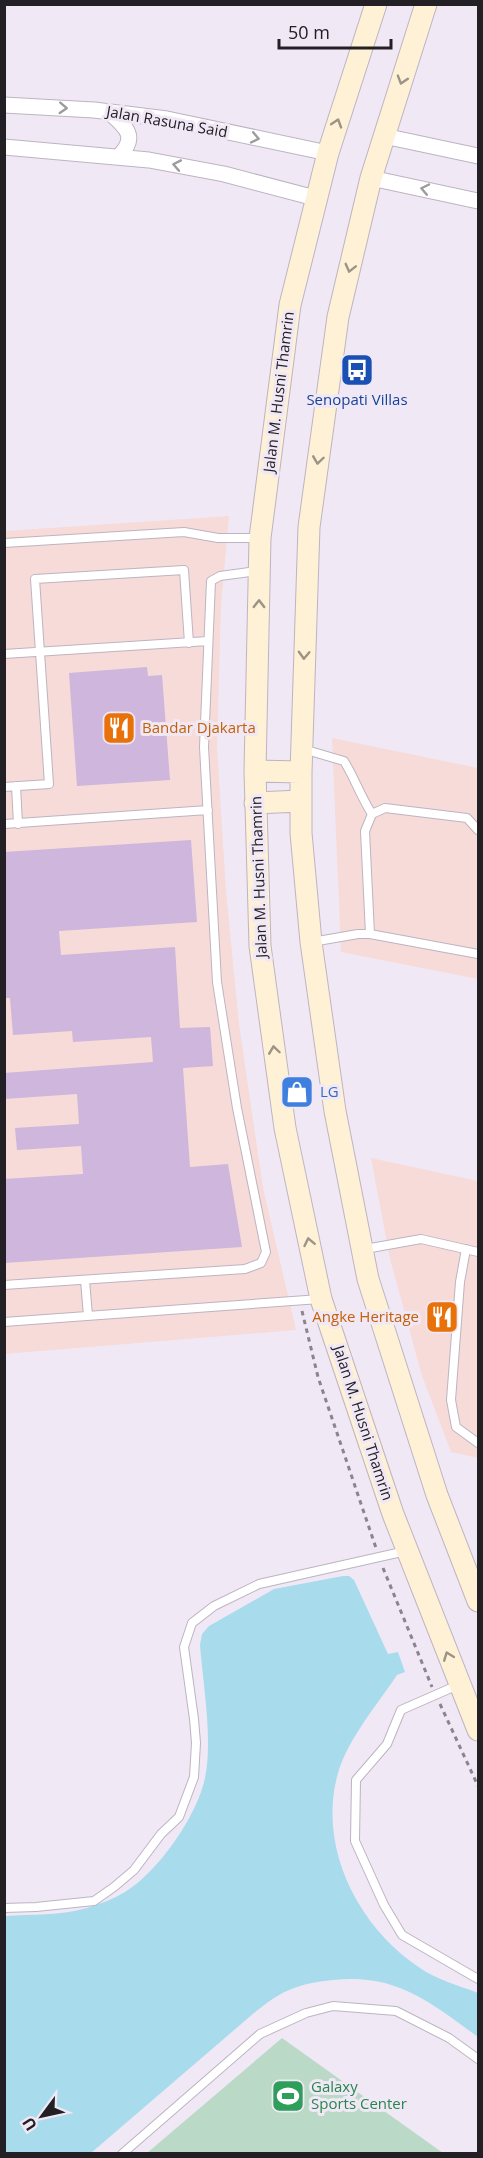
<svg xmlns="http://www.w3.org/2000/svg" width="483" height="2158" viewBox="0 0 483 2158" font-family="'Open Sans',sans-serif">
  <rect width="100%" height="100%" fill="#f1e8f6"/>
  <path fill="#f6dbd8" d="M229 516 221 606 217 746 226 891 239 1024 263 1188 296 1330 5 1354V531Z
    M332 738 478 768V979L341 952Z
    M371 1158 478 1181V1458L451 1452 422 1376 390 1259Z"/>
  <path fill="#bbd9c7" d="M282 2038 443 2153H147Z"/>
  <path fill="#a8dcec" d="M343 1576H349L354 1580 388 1654 398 1652 405 1672 397 1675C377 1705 348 1739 338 1773 317 1847 358 1927 420 1968 437 1980 458 1985 478 1993V2037C430 2002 396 1973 333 1980 297 1984 282 1990 254 2013L91 2153H5V1916C31 1914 61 1916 87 1908 100 1904 113 1899 125 1892 158 1872 197 1816 205 1778 213 1739 203 1685 200 1645L202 1634 209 1626 274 1589Z"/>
  <path fill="#ceb6dc" d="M147 667 148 676 162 675 170 780 77 786 69 673Z
    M191 840 197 922 59 931 61 955 175 947 180 1028 210 1027 213 1066 183 1068 190 1167 228 1164 242 1247 4 1263V1179L83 1174 81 1146 17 1150 15 1128 79 1124 77 1094 4 1099V1073L153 1062 151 1037 73 1042 72 1031 13 1035 10 998H4V852Z"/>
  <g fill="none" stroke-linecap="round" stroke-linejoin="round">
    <g stroke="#bdb4c2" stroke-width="10">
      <path id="lane" d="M4 543 184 532 218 538H257
        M4 654 208 641
        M303 749 344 761C355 779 361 797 372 814
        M16 786 18 824
        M4 787 49 784 35 579 184 570 189 643
        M4 824 208 810
        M478 830 467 818 385 808 372 814 365 831 370 934 478 954
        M312 942 358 934H370
        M365 1249 421 1239 478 1252
        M466 1249 460 1282 451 1400 456 1427 478 1443
        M85 1280 88 1316
        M4 1285 245 1269 261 1263 266 1252 237 1108 217 982 204 747 211 581 220 576 257 571
        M4 1322 320 1299
        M458 1685 401 1710 387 1744 356 1780 355 1841 384 1905 402 1935 478 1979
        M4 1908 36 1907 94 1901 114 1887 134 1870 161 1834 179 1817 194 1777 196 1743 194 1719 184 1647 192 1623 214 1606 259 1584 406 1551
        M122 2154 260 2034 306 2013 333 2006 396 2011 449 2038 478 2059"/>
    </g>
    <g stroke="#bdb4c2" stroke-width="17">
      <path id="street" d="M4 105 94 110 167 119 328 153
        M109 112C126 127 139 137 118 157
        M384 136 478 156
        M4 147 149 160 224 174 315 198
        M371 178 478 201"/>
    </g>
    <g stroke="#bdb4c2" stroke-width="23">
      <path id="secondary" d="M376 4 328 153 290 305 260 538 255 771 260 946 285 1128 321 1299 393 1514 478 1730
        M426 4 371 178 338 317 309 527 301 772V833L311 942 335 1111 368 1279 437 1495 478 1601
        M255 771 301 772
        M255 803 301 801"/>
    </g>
    <path stroke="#8a848e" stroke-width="3" stroke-dasharray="4.5 4.5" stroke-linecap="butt" d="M302 1311 318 1377 376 1548
      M383 1568 432 1687
      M440 1704 478 1786"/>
    <use href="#lane" stroke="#fff" stroke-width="8"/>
    <use href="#street" stroke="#fff" stroke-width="15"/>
    <use href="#secondary" stroke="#fef1d5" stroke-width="21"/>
  </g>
  <defs><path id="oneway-chevron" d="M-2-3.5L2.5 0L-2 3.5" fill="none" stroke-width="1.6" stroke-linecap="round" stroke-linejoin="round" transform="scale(1.5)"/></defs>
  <g stroke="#9b9386">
    <use href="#oneway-chevron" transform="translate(402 80) rotate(107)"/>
    <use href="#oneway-chevron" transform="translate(337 123) rotate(-72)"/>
    <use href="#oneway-chevron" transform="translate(350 268) rotate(104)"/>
    <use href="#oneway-chevron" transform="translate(318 460) rotate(98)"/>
    <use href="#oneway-chevron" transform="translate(259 604) rotate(-89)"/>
    <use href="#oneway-chevron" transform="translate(304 655) rotate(92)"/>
    <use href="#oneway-chevron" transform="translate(274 1050) rotate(-98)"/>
    <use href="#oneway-chevron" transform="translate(309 1242) rotate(-102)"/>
    <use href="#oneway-chevron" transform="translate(448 1656) rotate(-111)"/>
  </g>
  <g stroke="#9c9b9d">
    <use href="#oneway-chevron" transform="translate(63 108) rotate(3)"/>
    <use href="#oneway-chevron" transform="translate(255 138) rotate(12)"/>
    <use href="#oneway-chevron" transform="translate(177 165) rotate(-169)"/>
    <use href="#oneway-chevron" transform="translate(425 189) rotate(-168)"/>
  </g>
  <defs>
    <g id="bus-square" transform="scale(1.725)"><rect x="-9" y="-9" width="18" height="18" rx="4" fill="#1a4fb4" stroke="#f1e8f6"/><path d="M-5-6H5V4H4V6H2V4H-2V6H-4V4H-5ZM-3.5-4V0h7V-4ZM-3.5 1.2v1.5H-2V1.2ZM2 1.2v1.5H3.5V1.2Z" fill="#fff"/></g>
    <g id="restaurant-square" transform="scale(1.725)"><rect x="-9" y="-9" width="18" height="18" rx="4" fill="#e8710a" stroke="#f1e8f6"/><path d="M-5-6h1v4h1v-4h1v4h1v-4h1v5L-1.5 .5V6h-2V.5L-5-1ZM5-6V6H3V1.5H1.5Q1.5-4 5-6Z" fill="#fff"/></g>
    <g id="shop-square" transform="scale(1.725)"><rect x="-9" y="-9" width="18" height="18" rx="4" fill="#3f7fe0" stroke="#f1e8f6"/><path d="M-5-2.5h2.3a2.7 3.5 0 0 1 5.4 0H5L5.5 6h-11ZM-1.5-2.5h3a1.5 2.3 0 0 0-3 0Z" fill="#fff"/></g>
    <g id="stadium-square" transform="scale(1.725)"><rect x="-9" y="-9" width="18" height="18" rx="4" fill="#2e9e5b" stroke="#f1e8f6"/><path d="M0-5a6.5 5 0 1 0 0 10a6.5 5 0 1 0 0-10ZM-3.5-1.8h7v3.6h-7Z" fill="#fff"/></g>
  </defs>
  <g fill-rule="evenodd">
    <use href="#bus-square" x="357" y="370"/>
    <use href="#restaurant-square" x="119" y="728"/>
    <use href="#shop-square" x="297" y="1092"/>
    <use href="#restaurant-square" x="442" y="1317"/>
    <use href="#stadium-square" x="288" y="2096"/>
  </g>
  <g text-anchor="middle" stroke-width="6" stroke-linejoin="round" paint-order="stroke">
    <g font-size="15" fill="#232025" stroke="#f1e8f6">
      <text transform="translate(167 122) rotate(10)" y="5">Jalan Rasuna Said</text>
      <text transform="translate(279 392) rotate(-83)" y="5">Jalan M. Husni Thamrin</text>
      <text transform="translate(259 877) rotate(-92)" y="5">Jalan M. Husni Thamrin</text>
      <text transform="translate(363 1423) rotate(72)" y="5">Jalan M. Husni Thamrin</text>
    </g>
    <g font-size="15" fill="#164399" stroke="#f1e8f6">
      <text x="357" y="405">Senopati Villas</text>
    </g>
    <g font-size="15" fill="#c56008" stroke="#f1e8f6" text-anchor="start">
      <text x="142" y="733">Bandar Djakarta</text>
      <text x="419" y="1322" text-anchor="end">Angke Heritage</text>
    </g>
    <g font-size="15" fill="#366cbe" stroke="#f1e8f6" text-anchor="start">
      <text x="320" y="1097">LG</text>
    </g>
    <g font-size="15" fill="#27864d" stroke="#f1e8f6" text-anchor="start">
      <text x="311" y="2092">Galaxy<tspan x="311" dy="17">Sports Center</tspan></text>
    </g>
  </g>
  <rect width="483" height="2158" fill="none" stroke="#232025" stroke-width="12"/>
  <g transform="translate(42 2116) rotate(237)" stroke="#f1e8f6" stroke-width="4.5" paint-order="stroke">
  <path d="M0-4.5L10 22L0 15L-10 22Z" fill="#232025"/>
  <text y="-9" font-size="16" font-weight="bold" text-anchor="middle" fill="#232025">U</text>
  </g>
  <path d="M279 39v9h112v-9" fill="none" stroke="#232025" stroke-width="3"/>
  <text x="288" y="39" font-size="18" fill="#232025" stroke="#f1e8f6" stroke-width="4.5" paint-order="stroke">50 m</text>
</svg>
